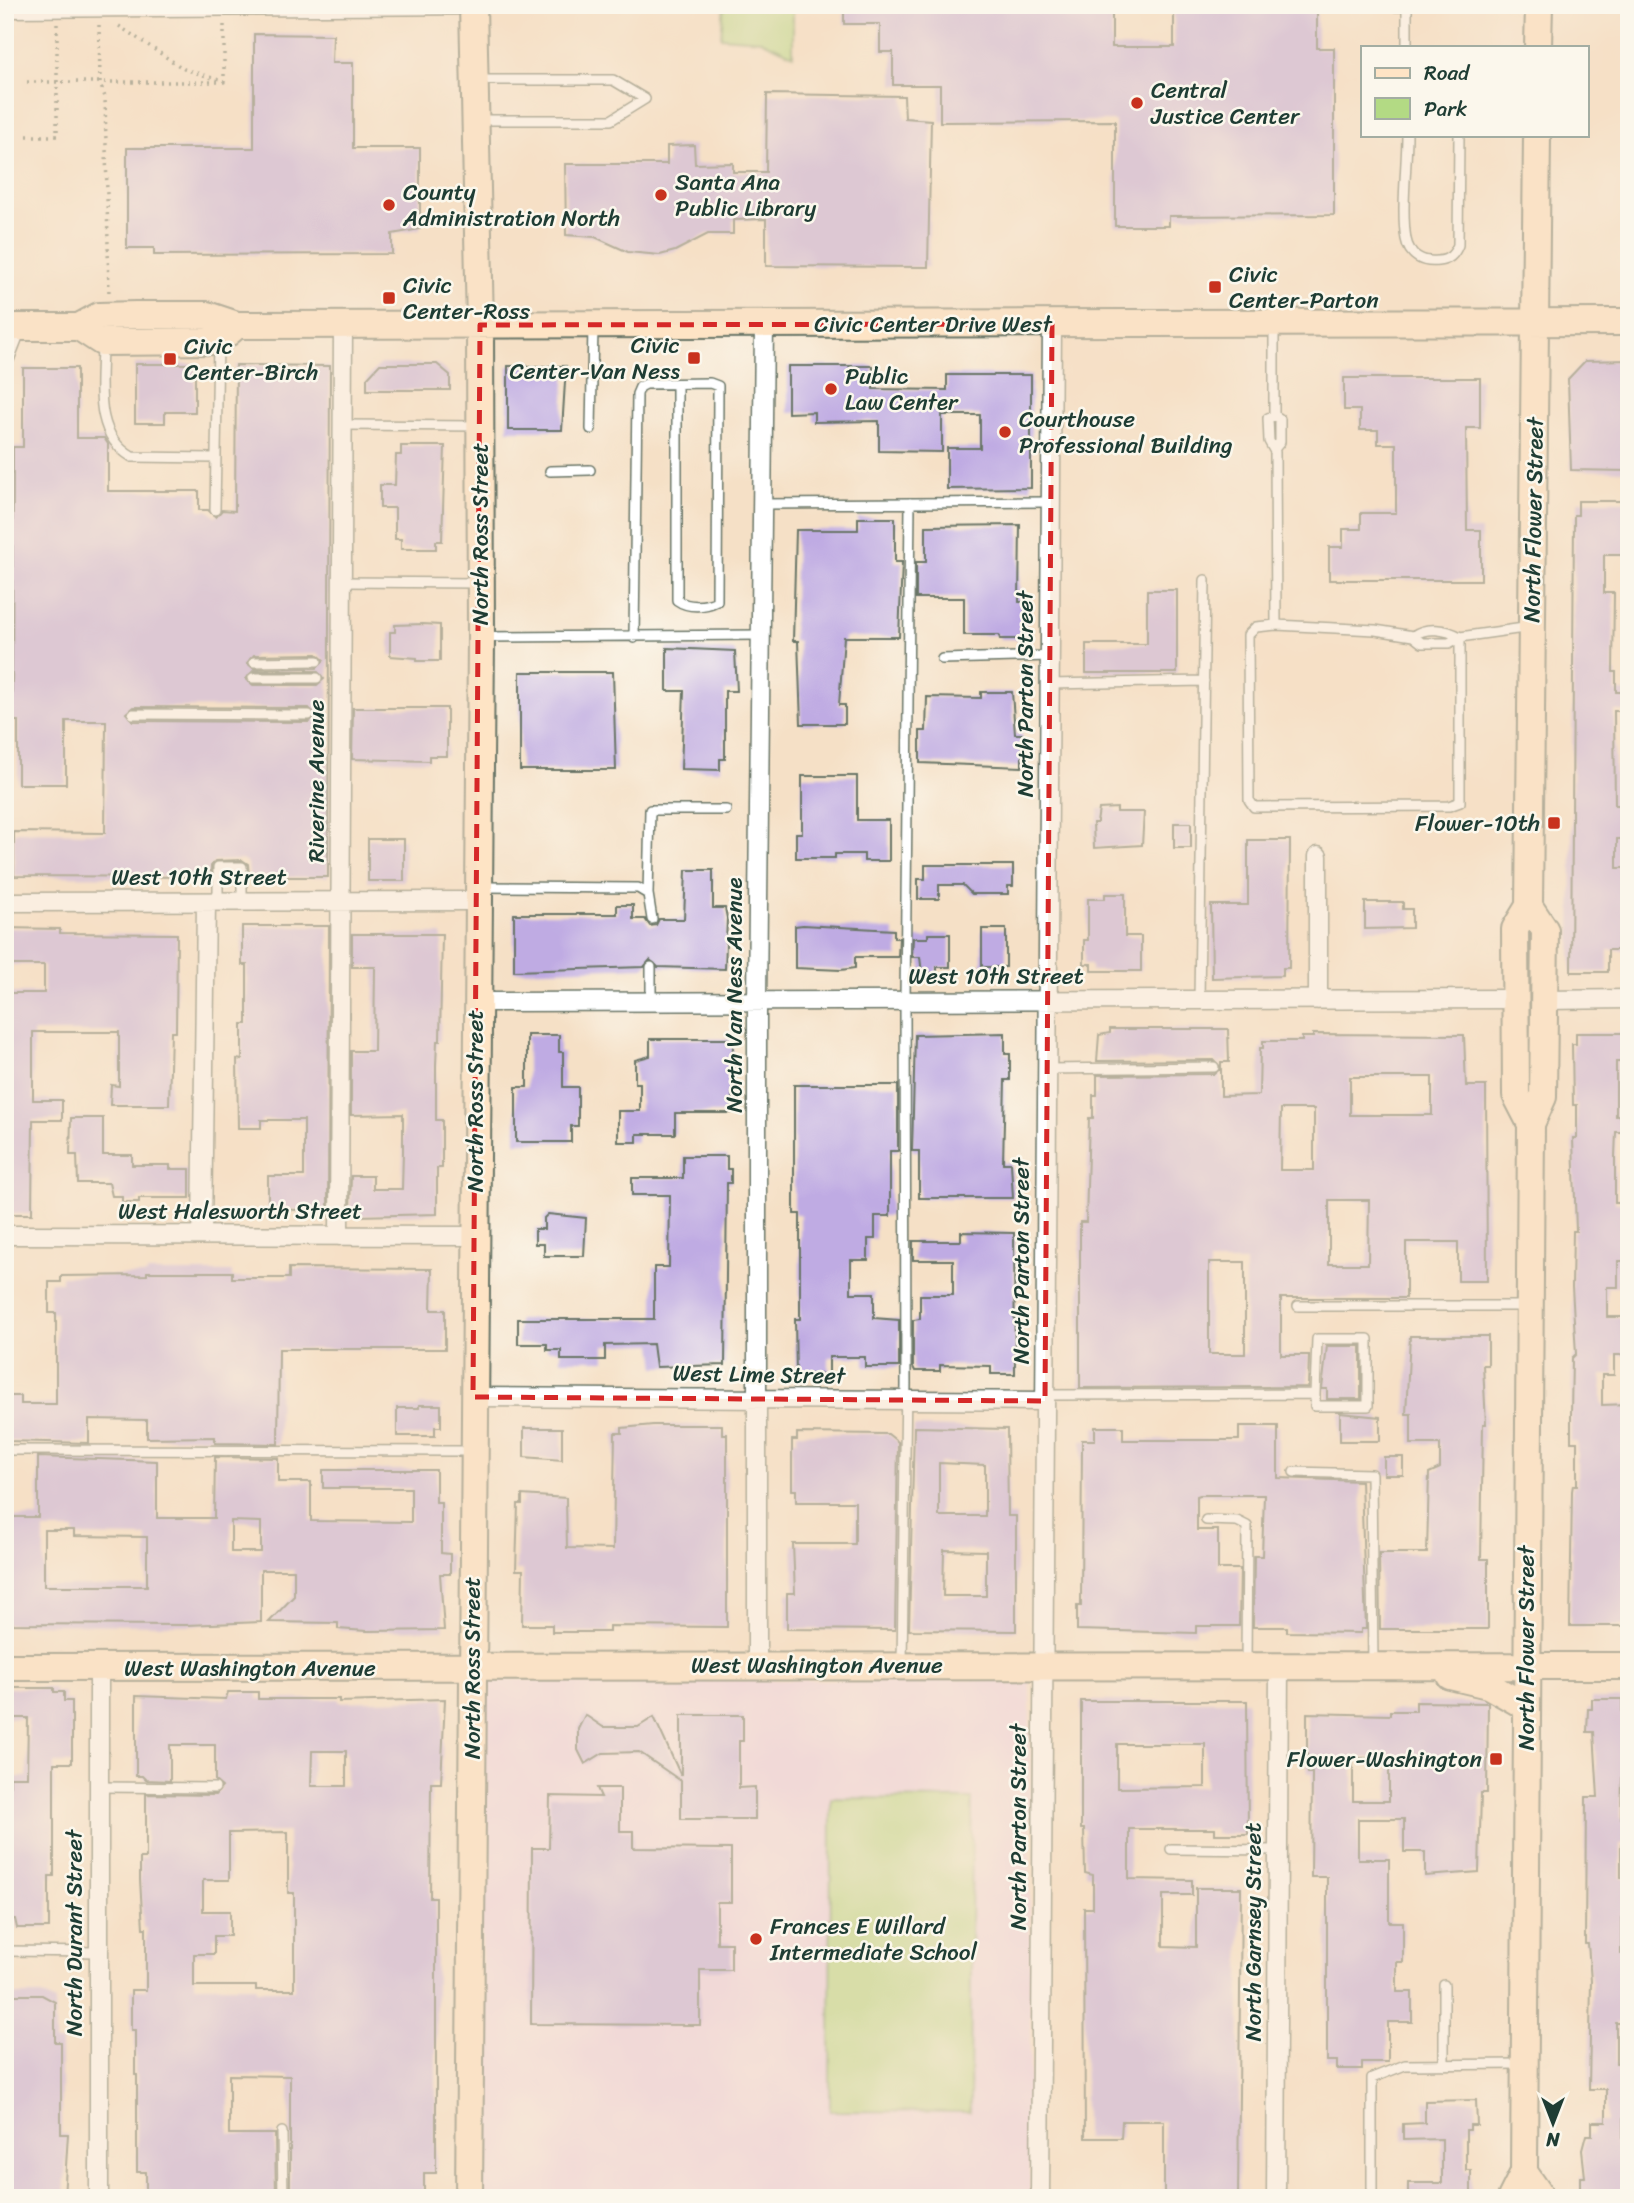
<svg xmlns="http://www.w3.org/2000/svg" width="1634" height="2203" viewBox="0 0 1634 2203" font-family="Sriracha,sans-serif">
  <rect width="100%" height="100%" fill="#fbf7ec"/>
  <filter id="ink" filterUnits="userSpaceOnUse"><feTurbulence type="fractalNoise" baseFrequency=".0143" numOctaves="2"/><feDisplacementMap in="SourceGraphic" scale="14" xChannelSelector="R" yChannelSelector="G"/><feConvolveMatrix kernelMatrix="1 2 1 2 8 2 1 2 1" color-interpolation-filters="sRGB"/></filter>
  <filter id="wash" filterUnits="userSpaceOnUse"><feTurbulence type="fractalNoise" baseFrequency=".00686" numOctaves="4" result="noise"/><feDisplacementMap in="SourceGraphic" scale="28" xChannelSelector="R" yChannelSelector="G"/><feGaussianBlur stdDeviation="1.57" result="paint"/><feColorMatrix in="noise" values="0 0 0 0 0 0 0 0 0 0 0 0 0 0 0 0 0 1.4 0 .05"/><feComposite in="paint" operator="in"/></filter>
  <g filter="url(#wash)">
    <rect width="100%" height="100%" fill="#f5e0c6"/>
    <path fill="#ecd1ea" d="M482 1680H1030V2198H482Z"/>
    <path fill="#b3da84" stroke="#698c5c" stroke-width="2" d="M724 5H793V55L761 40 721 37Z
      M831 1798 972 1799 970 2112 830 2111Z"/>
    <g id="blocks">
      <path fill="#bfabe3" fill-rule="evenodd" d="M844 5H1112V47H1174V5H1317V48H1334V215L1169 216V226H1115V121L940 122V85H893V52H880V24H844Z
        M254 34 333 35 332 63H353V148H420V229L392 234V254L154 255V248H127V148H254Z
        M767 94 904 96 905 118 931 120 928 267 766 266V219L733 220V234H708L675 251 660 255 628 252 595 237 566 235 565 164H667V146L694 145 695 164 733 163V172H766Z
        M1629 360V471L1571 470 1568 379 1585 361Z
        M135 364H195V412H165V423H135Z
        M380 364H437L450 375V390H367V378Z
        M236 365 330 366 328 877H249L248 864 242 860 215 861 211 866V877L14 876V832L105 833 106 721H66V784H18V721H12L13 447H23V368H77V438H104L108 444V491H199V510H208L216 517 222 510 235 511ZM317 654 324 660 317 668 254 669 247 663 254 655ZM253 671H317L324 679 317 685H253L246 679ZM133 707 309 708 316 716 309 722 133 721 126 713Z
        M508 366H566L562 430H508Z
        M788 366H873V389L947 390V375H1031V488L947 489V448H980V415H942V452L879 451V421L814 422V412L788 413Z
        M1344 378H1480V428H1466L1467 530H1481V580H1329V547H1343V529H1361V513H1396V444H1378V430H1360V410H1344Z
        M401 446H445L442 541H436V549H401V539H395V508H380V485H395L396 455H401Z
        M1578 501H1629V555H1604V593H1614L1613 672H1616V692H1629V711H1614L1615 805H1629V839H1617V868H1629V950H1608V972H1571L1574 515H1578Z
        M858 518H895V562H902L899 637H844L839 705H845V724H801L798 641H793L796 530H858Z
        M1020 525 1019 602H1025V639H1000L999 635H964V598H916V562H926V526Z
        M1147 590H1177V673H1086V644H1147Z
        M423 624 440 625V661H417V658L390 656V632H395V625Z
        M667 648 735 651 737 691H725V759H720V770L681 769 684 691H667Z
        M520 672H613L616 770H520Z
        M981 692H1012L1015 734H1022V767L920 763V731H926L927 697 981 698Z
        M353 708H447V756H429V761L352 759Z
        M802 776H857V820H889V861H864V854H835V858H796V833H802Z
        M1117 808V812H1144L1142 845 1094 848 1093 823H1097L1099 809Z
        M1174 823H1191V848H1174Z
        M368 839H404V881H368Z
        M1248 840H1290L1289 968H1283V976L1212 978 1211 905H1248Z
        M925 865H1013V886H1008V894H972L963 885H939V899H918V879H925Z
        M686 870H713V908H725L727 918 725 969 658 967 650 960 644 967 514 971V914H617V905H633V919H645L650 926 656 925 659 919H684Z
        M1105 894H1125V936H1141V971H1091V964H1084V940H1088V899H1105Z
        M1365 902H1403V909H1412V928L1365 929Z
        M803 925 894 930V938H899L898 957H855V968L841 970 795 968V926Z
        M242 926H329L328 1211 268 1209V1176H304V1120H261V1128H238L237 1059 242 1060V1024H247V965H242Z
        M5 928 60 929V933L177 934 176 1032H171L169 1105H110L111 1085 119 1086V1032H33V1100H62V1120H33L32 1214H5V993H44V965H5Z
        M982 929H1006V967H982Z
        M352 934H442L440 1041H437L436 1065V1120H442V1168H437V1214L358 1216V1211H350L351 1176H373V1189H402L403 1152V1114L351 1115V1051H374L375 967H352Z
        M928 934H950V967H937V973H922L920 957H912L913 938H928Z
        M1110 1029H1228L1229 1062H1221V1096L1259 1095 1260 1048H1263V1041H1302V1037H1313V1034L1464 1035 1466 1086H1486L1487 1281H1458V1242H1406V1298H1281V1355H1309L1308 1387 1080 1388V1222H1086L1089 1118H1093V1095H1097V1075L1214 1074 1221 1068 1214 1060 1097 1061 1099 1035 1110 1033ZM1350 1077H1432V1115H1350ZM1281 1109H1314V1170H1280ZM1329 1200H1369L1368 1264H1329ZM1209 1262H1245V1354H1209Z
        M1005 1033V1054H1010V1080H1005L1003 1163H1011L1013 1198H919V1151H912L915 1035Z
        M1576 1033H1629V1062H1616V1116H1629V1132H1616L1615 1157V1203H1629V1261H1618V1287H1607V1317H1629V1355H1614V1375H1602V1405L1629 1404V1526H1624V1572H1629V1626H1570L1572 1491 1573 1485H1577V1442H1571V1415L1572 1358 1576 1354 1572 1287 1573 1231H1576L1573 1138H1577V1105H1573L1572 1044H1576Z
        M527 1035H559V1052H563V1087H578V1126H571V1142H516V1087H527Z
        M650 1039H733L732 1113H675V1134H637V1142H618V1111H640V1083H635V1060L650 1056Z
        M794 1085H898V1151H890V1216H875V1239H868V1260H851V1293H874V1318L899 1320V1367H865V1357H829V1374H796L795 1319H800V1214H794Z
        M71 1118H103V1155H132V1165H170V1169H190V1198H139V1202H122V1196H112L109 1183H78L77 1155H70Z
        M683 1156H727V1169H731V1183H727L725 1365 656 1367 653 1344 605 1345V1360H561V1350H547V1344H518V1319H654V1267H669L670 1195H632V1178H683Z
        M548 1214 586 1218 584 1256H544V1244H535V1229H544V1218Z
        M961 1232 1014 1233 1015 1374H991V1366L940 1365V1371H915L913 1367V1320L920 1319V1295H953V1260H913V1241H961Z
        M289 1268 432 1269 431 1310H445V1349H279L278 1444 215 1443V1437L147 1438V1420L89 1419V1443L5 1441V1396H21V1404H56V1313H49V1282H61V1276L147 1275V1272H232V1278H289Z
        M1410 1336H1488V1365H1483L1486 1424H1483L1481 1559H1488V1629H1380L1379 1553H1427L1429 1473 1440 1468V1444H1411V1414H1406Z
        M1327 1346H1361V1399H1327V1389H1322Z
        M419 1405H441V1427H435V1436H397V1408H419Z
        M1340 1413 1380 1417V1441H1340Z
        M653 1425H722V1434H727V1627L609 1626V1632H552V1625H522L523 1570H516L518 1504H522V1495L566 1498 567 1548 613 1549 615 1433H622V1428Z
        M1239 1426H1278V1478L1361 1481 1366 1629H1361V1633L1287 1632V1627H1253L1254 1556H1262L1264 1495H1200L1197 1496V1530H1218V1569H1240L1239 1626H1196V1633L1077 1630V1606H1081L1082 1440H1095V1427H1123V1440H1239Z
        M914 1427 1007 1429 1008 1516H1016V1631L909 1630ZM939 1463 985 1465V1516H939ZM944 1550 986 1551V1596H943Z
        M524 1428H562V1460L524 1457Z
        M797 1433 888 1434 898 1442 895 1630 787 1629V1593H795L793 1544H855V1502H796V1490H792V1440H797Z
        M38 1457 157 1461V1518H214L215 1457 278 1458V1482H311V1521L411 1522V1488H323V1470H436V1502H441V1553L450 1554V1574H440L444 1630 367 1631 338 1629V1623L269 1622 294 1596V1570H261V1622L186 1625 6 1624V1517H38ZM231 1521 261 1522V1552H231ZM44 1530H74V1536L147 1537V1586H44Z
        M1384 1457H1403V1475H1384Z
        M5 1688H54V1692H64V1701H72V1763H54V1876H49V1928H17L15 1919H5V1897H10V1777H27L28 1718H5Z
        M228 1692H258V1699H339V1702L445 1699 441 1783H431L430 1898H436V2173H424V2198H290V2076L229 2075V2134H275L276 2198H146V2172H137V2075H135V2030H131V1990H146V1928H143L140 1880V1858H146V1794L215 1795 222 1787 215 1781V1745H170V1781L146 1780 142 1776H136V1696L226 1699ZM312 1751H346V1786H311ZM288 1832V1893H294V1990H256V1986H194V1954H214V1936H230V1911H203V1880H229V1833Z
        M1592 1699H1622V1715H1629V1777H1622L1621 1818H1629V1844H1621V1878H1629V1919H1621V1954H1629L1628 2023H1616V2063H1621V2068H1629V2119H1623V2197L1585 2198V2194H1580V2177H1585L1582 2150 1586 2135H1592V2122H1606V2089H1589L1591 1981 1588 1944H1585L1586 1797H1598L1594 1732H1587L1588 1709H1592Z
        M1081 1701H1247L1248 1834H1215V1829H1129V1879L1192 1880V1895H1163V1946L1196 1947V1888H1241L1238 2198H1164V2121H1122L1121 2138H1085L1084 1908H1093V1875L1085 1873 1084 1829H1081ZM1117 1744H1205V1787L1117 1788Z
        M1416 1702 1488 1703 1487 1793H1481L1479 1872 1425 1876V1852H1404V1819H1358V1859H1389V1922H1403V1962H1397V1992H1412V2022H1388V2062H1362V2069H1337V2061H1327V1877H1311L1312 1773H1308L1307 1765V1713L1390 1715V1711H1416ZM1353 1758H1389V1801H1353Z
        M585 1715 603 1727H638L654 1717 681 1776V1715H743V1741H739V1788L755 1787V1819H681V1781L639 1752 603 1753 585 1764 578 1750V1729Z
        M597 1788H620V1831H633V1848L731 1849V1902H717V1943H731V1970H700V2025L531 2024 532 1848H549L550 1796 601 1797Z
        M8 1995H42L55 2002V2042H61V2134H68L64 2198H5Z
        M1476 2100 1477 2125H1470V2130H1466V2170H1471V2198H1408V2183H1442V2139L1403 2140V2124L1425 2123V2101Z"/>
    </g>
  </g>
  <g filter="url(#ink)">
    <use href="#blocks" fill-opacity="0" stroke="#6a7667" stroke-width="2"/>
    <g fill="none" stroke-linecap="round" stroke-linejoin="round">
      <g stroke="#6a7667" stroke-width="12">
        <path id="lane" d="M1357 5 1407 7V47
          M476 80H613L645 99 611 120H478
          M1407 135C1407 165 1401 211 1406 239 1409 256 1423 263 1438 261 1449 260 1454 255 1458 245L1459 135
          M1274 325V415L1280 419V442L1275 448
          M102 343C102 383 92 434 132 457L215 458
          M1274 415 1268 418 1269 441 1275 452 1276 625 1256 627 1248 635 1249 800 1254 807 1449 806 1460 802V637L1531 627
          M343 425 478 426
          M591 429 593 327
          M550 471 590 470
          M763 504 1050 502
          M215 510 218 342
          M342 582 478 583
          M1276 625 1375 630 1413 636 1422 643H1449L1460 637C1446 629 1426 626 1413 636
          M484 637 762 635
          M634 638 637 394 640 387 646 384 710 383 718 386 717 601C705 607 688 608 677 600V384
          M942 659 1049 656
          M254 662 317 661
          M253 678H317
          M1049 684 1204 681
          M133 714 309 715
          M482 887 638 888 648 894 652 919
          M648 894 650 810H726
          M218 902V867H242V901
          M651 967V1002
          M1199 1000 1205 580
          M1047 1069 1214 1067
          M1298 1306H1527
          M1045 1395 1315 1394 1317 1339H1368V1406H1315V1394
          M5 1450 471 1451
          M1294 1472 1371 1474 1373 1664
          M1206 1520 1237 1521 1247 1526 1246 1664
          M902 1663 906 1384 905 1001 910 503
          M99 1787 215 1788
          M1171 1849 1278 1850
          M5 1951 99 1952
          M1444 1985V2065
          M282 2132 283 2198
          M1372 2198V2078L1405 2065 1521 2064"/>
      </g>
      <g stroke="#6a7667" stroke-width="21">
        <path id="street" d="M5 8 482 5
          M5 358 17 327
          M5 902 476 901
          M1318 1000V856
          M1545 1000 1629 999
          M476 1002 1516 999
          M5 1235 474 1236
          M202 1235 206 902
          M339 1236 343 326
          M473 1397 1045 1401
          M757 1665V1001L764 325
          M99 2198V1668
          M1040 2198 1052 324
          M1276 2198 1279 1666"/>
      </g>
      <g stroke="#6a7667" stroke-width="30">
        <path id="secondary" d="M1538 47 1539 5
          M5 327H79L99 316 136 315H207L237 325 1629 322
          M79 327 102 342 218 341 237 325
          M1531 1124 1516 1095 1515 929 1529 906 1537 135
          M5 1667 1629 1666
          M1450 1676 1488 1685 1525 1706
          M1524 2172 1538 2192V2198
          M469 2198 481 637 480 325 473 5
          M1511 2198 1524 2172 1531 1124 1543 1097 1545 930 1529 906"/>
      </g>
      <path stroke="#6a7667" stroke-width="3.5" stroke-dasharray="2 5" stroke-linecap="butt" d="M99 25 100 83 105 97 109 296
        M119 26 184 69 219 80
        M27 82H224V24
        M27 136H57V24"/>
      <use href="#lane" stroke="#fff" stroke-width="9"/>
      <use href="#street" stroke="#fff" stroke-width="18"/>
      <use href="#secondary" stroke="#fee4c5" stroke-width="26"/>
    </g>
  </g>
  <path d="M0 0H1634V2203H0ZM1052 324 1045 1401 473 1397 480 325Z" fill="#f5e0c6" fill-opacity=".55" fill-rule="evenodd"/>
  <path fill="none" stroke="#d62828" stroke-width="5" stroke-dasharray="14 9" stroke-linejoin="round" d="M1052 324 1045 1401 473 1397 480 325Z"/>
  <g fill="#c8321e" stroke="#fbf7ec" stroke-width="2.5">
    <circle cx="1137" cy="103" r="7"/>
    <circle cx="661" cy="195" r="7"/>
    <circle cx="389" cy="205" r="7"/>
    <rect x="1208" y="280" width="14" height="14" rx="3.5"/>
    <rect x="382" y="291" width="14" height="14" rx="3.5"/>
    <rect x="687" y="351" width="14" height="14" rx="3.5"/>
    <rect x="163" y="352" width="14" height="14" rx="3.5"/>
    <circle cx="831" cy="389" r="7"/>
    <circle cx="1005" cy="432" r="7"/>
    <rect x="1547" y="816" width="14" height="14" rx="3.5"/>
    <rect x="1489" y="1752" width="14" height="14" rx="3.5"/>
    <circle cx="756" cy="1939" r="7"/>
  </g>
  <g text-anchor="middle" stroke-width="5" stroke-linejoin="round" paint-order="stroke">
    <g font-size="23" fill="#1f3d34" stroke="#fbf7ec" text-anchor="start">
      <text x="1151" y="98">Central<tspan x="1151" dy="26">Justice Center</tspan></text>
      <text x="675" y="190">Santa Ana<tspan x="675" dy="26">Public Library</tspan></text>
      <text x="403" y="200">County<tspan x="403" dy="26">Administration North</tspan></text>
      <text x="1229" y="282">Civic<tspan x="1229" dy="26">Center-Parton</tspan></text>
      <text x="403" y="293">Civic<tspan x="403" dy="26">Center-Ross</tspan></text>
      <text x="680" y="353" text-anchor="end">Civic<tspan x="680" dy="26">Center-Van Ness</tspan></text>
      <text x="184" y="354">Civic<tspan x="184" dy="26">Center-Birch</tspan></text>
      <text x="845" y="384">Public<tspan x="845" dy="26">Law Center</tspan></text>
      <text x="1019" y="427">Courthouse<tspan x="1019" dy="26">Professional Building</tspan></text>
      <text x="1540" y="831" text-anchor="end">Flower-10th</text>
      <text x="1482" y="1767" text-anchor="end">Flower-Washington</text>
      <text x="770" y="1934">Frances E Willard<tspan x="770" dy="26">Intermediate School</tspan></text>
    </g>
    <g font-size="23" fill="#1f3d34" stroke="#fbf7ec">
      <text x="933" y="332">Civic Center Drive West</text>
      <text transform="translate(1533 520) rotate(-89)" y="8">North Flower Street</text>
      <text transform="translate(480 534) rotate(-90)" y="8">North Ross Street</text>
      <text transform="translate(1025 694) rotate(-90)" y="8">North Parton Street</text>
      <text transform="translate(316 781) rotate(-90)" y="8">Riverine Avenue</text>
      <text x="199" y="885">West 10th Street</text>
      <text x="996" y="984">West 10th Street</text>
      <text transform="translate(734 995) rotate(-90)" y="8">North Van Ness Avenue</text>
      <text transform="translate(475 1101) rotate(-90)" y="8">North Ross Street</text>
      <text x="240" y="1219">West Halesworth Street</text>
      <text transform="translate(1021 1261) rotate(-90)" y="8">North Parton Street</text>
      <text transform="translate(759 1374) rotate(1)" y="8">West Lime Street</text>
      <text transform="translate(1526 1648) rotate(-90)" y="8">North Flower Street</text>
      <text x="817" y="1673">West Washington Avenue</text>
      <text x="250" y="1676">West Washington Avenue</text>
      <text transform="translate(472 1668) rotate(-90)" y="8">North Ross Street</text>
      <text transform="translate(1018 1827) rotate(-90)" y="8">North Parton Street</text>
      <text transform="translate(1253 1932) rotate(-90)" y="8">North Garnsey Street</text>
      <text transform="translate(74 1933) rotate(-90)" y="8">North Durant Street</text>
    </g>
  </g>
  <rect width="1634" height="2203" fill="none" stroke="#fbf7ec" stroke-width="28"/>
  <rect x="1361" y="46" width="228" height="91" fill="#fbf7ec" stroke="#a3ada2" stroke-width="2"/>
  <rect x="1375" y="68" width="35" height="10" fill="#fee4c5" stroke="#a3ada2" stroke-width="2"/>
  <text x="1424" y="80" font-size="21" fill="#1f3d34">Road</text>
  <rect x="1375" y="98" width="35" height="21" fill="#b3da84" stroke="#a3ada2" stroke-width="2"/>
  <text x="1424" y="116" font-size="21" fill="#1f3d34">Park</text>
  <g transform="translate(1553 2123) rotate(180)" stroke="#fbf7ec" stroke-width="5" paint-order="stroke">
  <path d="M0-5L12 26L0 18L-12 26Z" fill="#1f3d34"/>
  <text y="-10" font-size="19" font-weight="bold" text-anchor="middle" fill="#1f3d34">N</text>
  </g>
</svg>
